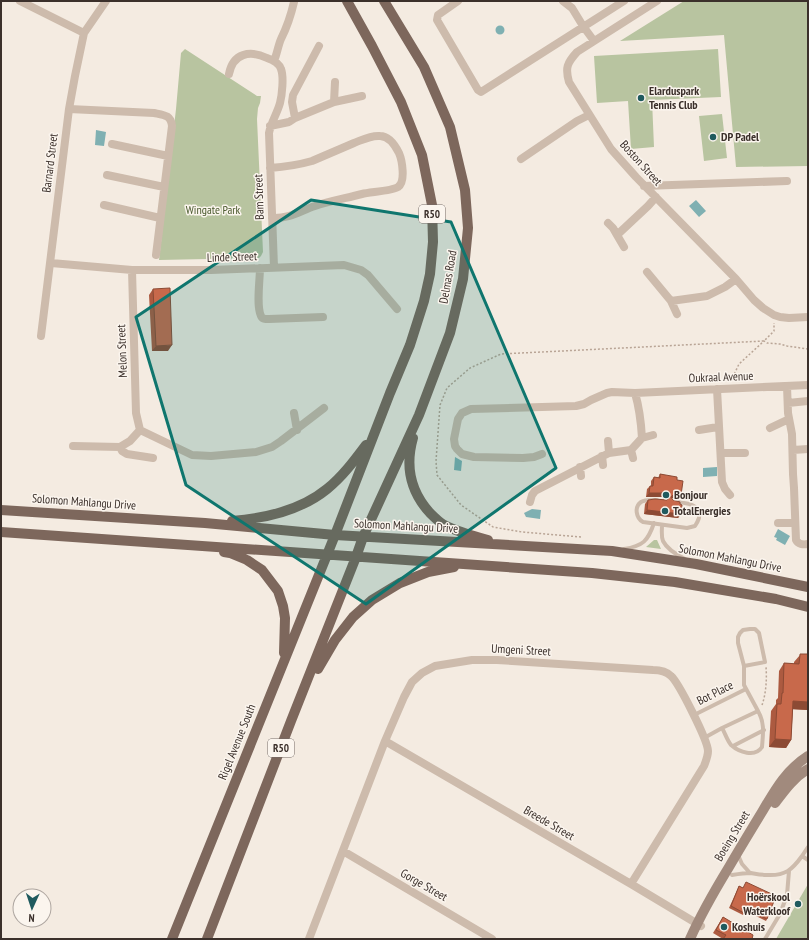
<svg xmlns="http://www.w3.org/2000/svg" width="809" height="940" viewBox="0 0 809 940" font-family="'PT Sans Narrow',sans-serif">
  <rect width="100%" height="100%" fill="#f4ebe1"/>
  <path fill="#b8c4a0" d="M684 1H808V166L736 167 724 35 620 41Z
    M185 49 257 96H261L260 103 258 108 257 119 263 252 261 256 259 258 159 260 176 109 181 53Z
    M718 49 721 97 652 100 654 147 631 149 628 101 597 103 594 56Z
    M722 114 727 158 704 161 699 116Z
    M654 540H657L661 549 646 547Z
    M808 884V939H776Z"/>
  <path fill="#7fb0b2" d="M495.5 30a4.5 4.5 0 1 1 9 0a4.5 4.5 0 1 1-9 0Z
    M96 130 106 132 104 146 95 145Z
    M696 200 706 211 699 217 689 206Z
    M455 457 462 461 461 471 454 470Z
    M717 467V476L703 477V468Z
    M532 509 541 510 540 519 526 517 524 513Z
    M778 529 790 536 785 545 776 540 777 538 774 537Z"/>
  <g fill="none" stroke-linecap="round" stroke-linejoin="round">
    <path stroke="#b9a596" stroke-width="1.5" stroke-dasharray="2 2" stroke-linecap="butt" d="M731 381 739 364 764 341 767 343 780 344 787 346 808 349
      M581 537 522 532 493 527 461 505 437 475 436 461 440 405 447 388 470 368 501 354 764 341 774 331V323
      M762 705C766 694 767 679 766 667"/>
    <path stroke="#cdbbac" stroke-width="4" d="M657 500C652 500 646 499 641 502 634 507 636 518 643 522L687 528 695 526C697 523 698 521 699 518 701 504 686 503 676 502
      M662 525C662 530 661 536 663 541 667 549 677 555 685 559
      M624 549C643 546 648 541 654 523
      M744 666 765 662 759 633 755 629H750L743 630 740 633 738 637V643L744 666V685L758 711
      M694 715 746 689
      M704 738 722 728C725 733 727 740 731 745 739 752 755 758 762 747 763 734 765 723 758 711L722 728
      M733 746 764 730
      M738 855 742 864 750 873
      M802 856 808 847
      M732 875C738 874 745 873 751 873 757 874 762 875 767 875 785 876 792 870 802 856L808 860
      M765 939 780 914 787 895 789 871"/>
    <path stroke="#cdbbac" stroke-width="8" d="M20 1 84 33
      M458 1 438 15 437 20 478 90 481 92 624 1
      M563 1 572 8 583 26 594 41
      M657 1 577 52C567 63 565 68 569 82L611 149 636 177 736 279 754 300 763 308 774 315 780 317 789 318 808 317
      M274 61C277 54 278 46 281 39 287 27 291 15 294 2
      M229 74C233 53 250 50 267 58 273 60 279 63 281 69 284 77 282 95 280 103 277 114 271 122 269 133L274 267
      M334 102 335 82
      M69 109 154 113C164 115 171 115 172 126L156 255
      M295 118 292 102 293 95 319 46
      M270 126 289 122 295 118 334 102 362 96
      M112 144 168 156
      M521 159 577 121 589 115
      M270 168C284 167 298 165 312 161 326 155 340 149 354 143 362 140 371 135 380 136 389 136 395 145 399 153 402 160 406 182 398 187 392 191 370 192 362 194 347 198 330 201 315 206 300 211 289 219 272 218
      M107 175 164 187
      M644 186 787 181
      M104 205 160 218
      M608 223 613 228 617 235
      M624 247 617 235 648 206 656 197
      M51 263 132 270H211L344 265 361 270 368 275 397 309
      M260 268C260 279 256 306 261 316 262 319 265 319 269 319L323 317
      M132 270 136 413 140 430
      M647 272 671 301 677 314
      M671 301 707 296 725 287 736 279
      M41 336 69 109 75 76 84 33 106 1
      M787 386 788 413 792 434 793 474 794 488 796 540C798 544 803 545 808 544
      M717 389 722 482 725 489 730 495
      M788 403 808 401
      M294 413 297 430
      M770 428 789 419
      M140 430 192 455 211 456 256 452 272 447 281 441 324 408
      M699 430 718 427
      M642 438 653 435
      M608 441 609 453
      M73 446 120 447 130 441 140 430
      M120 447 122 451 127 454 153 458
      M631 450 633 458
      M793 450 808 449
      M721 453H745
      M542 454 534 457 523 458 474 457 462 454 457 449 455 446 454 439 458 419 462 413 471 409 576 406 584 404 591 400 607 393 612 392 635 393 808 385
      M602 456 603 465
      M580 467 581 476
      M530 502 532 495 535 491 609 453 631 450 642 438C641 421 640 410 635 393
      M778 523H795
      M385 741 631 884 701 926
      M343 851 492 939
      M309 939 385 741 404 697 412 682 422 673 435 666 472 660H497L653 670C659 670 666 671 671 676 679 683 708 741 708 751 708 756 706 761 704 766L631 884"/>
    <path stroke="#a18a7d" stroke-width="10" d="M775 803C784 791 794 777 808 769
      M690 939C701 914 715 890 729 867 740 848 751 830 762 812 775 790 786 770 808 756"/>
    <path stroke="#7d675c" stroke-width="10" d="M413 438C405 466 410 491 430 513 434 517 439 522 444 525 458 532 473 536 488 540
      M1 510 205 523 335 535 612 551 696 564 808 587
      M232 521C265 518 300 511 327 489 342 477 354 461 366 445
      M1 532 592 573 675 582 776 599 808 607
      M224 552 230 553 247 560 262 570 278 591 283 606 285 618 284 653
      M318 669 335 640 353 617 372 600 400 583 428 572 454 567
      M172 939 335 535 390 393 410 345 424 301 430 274 433 242 432 205 422 155 401 102 372 46 347 1
      M207 939 291 721 356 557 363 537 419 415 450 333 463 279 468 228 465 190 450 127 424 67 384 1"/>
  </g>
  <path fill="#ac5a40" d="M153 289 168 351H152L149 295Z
    M660 474 677 480 678 498H671L673 500 680 504 681 514 678 518 644 514 645 504 648 500H667V498L664 497H646L647 489 650 486H651V481L654 477 658 478Z
    M808 654V710L793 709 791 740 786 748 769 747 771 711 776 704V700L778 698 779 671 784 663 794 664V662L800 655Z
    M739 886 743 888 767 919 766 921 746 911 743 915 729 908Z
    M723 917 752 939H723L713 933Z"/>
  <path fill="#8c4a34" d="M172 345 168 351H152L156 346Z
    M649 493H667L664 497H646Z
    M674 494 681 495 678 498H671L669 501Z
    M647 510 681 514 678 518 644 514Z
    M793 701 808 702V710L788 709Z
    M775 739 791 740 786 748 769 747Z"/>
  <path fill="#c8694b" stroke="#8c4a34" d="M170 288 172 345 156 346 153 289Z
    M660 474 677 477V480L683 481 681 495 674 494 671 497 673 500 680 502V504L682 505 681 514 647 510 648 500 655 499 667 500 670 497 669 494 667 493H649L650 486H653L654 477 660 478Z
    M800 654H808V702L793 701 791 740 775 739 777 704H781L782 693H783L784 663 799 664 800 655Z
    M746 882 776 896 767 919 747 909 744 913 731 906 739 886 743 888Z
    M723 917 753 935 752 939H723L726 935 716 930Z"/>
  <path fill="#0f766e" fill-opacity="0.2" stroke="#0f766e" stroke-width="3" stroke-linejoin="round" d="M311 200 451 222 556 468 366 604 186 485 136 317Z"/>
  <g fill="#1f5a5e" stroke="#fbf5ee" stroke-width="1.5">
    <circle cx="641" cy="98" r="4"/>
    <circle cx="713" cy="137" r="4"/>
    <circle cx="666" cy="495" r="4"/>
    <circle cx="665" cy="511" r="4"/>
    <circle cx="798" cy="904" r="4"/>
    <circle cx="724" cy="927" r="4"/>
  </g>
  <g text-anchor="middle" stroke-width="3" stroke-linejoin="round" paint-order="stroke">
    <g fill="#fbf5ee" stroke="#756b66" stroke-width="1">
      <rect x="419" y="205" width="26" height="18" rx="3"/>
      <rect x="268" y="739" width="26" height="18" rx="3"/>
    </g>
    <g font-size="11" font-weight="bold" fill="#3b302b">
      <text x="432" y="218">R50</text>
      <text x="281" y="752">R50</text>
    </g>
    <g font-size="12" font-weight="bold" fill="#3b302b" stroke="#fbf5ee" text-anchor="start">
      <text x="649" y="95">Elarduspark<tspan x="649" dy="14">Tennis Club</tspan></text>
      <text x="721" y="141">DP Padel</text>
      <text x="674" y="499">Bonjour</text>
      <text x="673" y="515">TotalEnergies</text>
      <text x="790" y="901" text-anchor="end">Hoërskool<tspan x="790" dy="14">Waterkloof</tspan></text>
      <text x="732" y="931">Koshuis</text>
    </g>
    <g font-size="12" fill="#3b302b" stroke="#fbf5ee">
      <text transform="translate(50 163) rotate(-83)" y="4">Barnard Street</text>
      <text transform="translate(641 163) rotate(48)" y="4">Boston Street</text>
      <text transform="translate(259 197) rotate(-92)" y="4">Bam Street</text>
      <text transform="translate(232 257) rotate(-2)" y="4">Linde Street</text>
      <text transform="translate(448 277) rotate(-80)" y="4">Delmas Road</text>
      <text transform="translate(122 351) rotate(-92)" y="4">Melon Street</text>
      <text transform="translate(721 377) rotate(-2)" y="4">Oukraal Avenue</text>
      <text transform="translate(84 502) rotate(4)" y="4">Solomon Mahlangu Drive</text>
      <text transform="translate(406 526) rotate(3)" y="4">Solomon Mahlangu Drive</text>
      <text transform="translate(730 558) rotate(11)" y="4">Solomon Mahlangu Drive</text>
      <text transform="translate(521 650) rotate(3)" y="4">Umgeni Street</text>
      <text transform="translate(715 693) rotate(-27)" y="4">Bot Place</text>
      <text transform="translate(237 742) rotate(-68)" y="4">Rigel Avenue South</text>
      <text transform="translate(549 823) rotate(30)" y="4">Breede Street</text>
      <text transform="translate(732 836) rotate(-59)" y="4">Boeing Street</text>
      <text transform="translate(424 885) rotate(30)" y="4">Gorge Street</text>
    </g>
    <g font-size="12" fill="#4a5a2e" stroke="#fbf5ee">
      <text x="213" y="214">Wingate Park</text>
    </g>
  </g>
  <rect width="809" height="940" fill="none" stroke="#3b302b" stroke-width="4"/>
  <g transform="translate(32 908) rotate(183)"><circle r="19" fill="#fbf5ee" stroke="#aea6a0"/>
  <path d="M0-3L7 15L0 10L-7 15Z" fill="#1f5a5e"/>
  <text y="-6" font-size="11" font-weight="bold" text-anchor="middle" fill="#3b302b">N</text>
  </g>
</svg>
